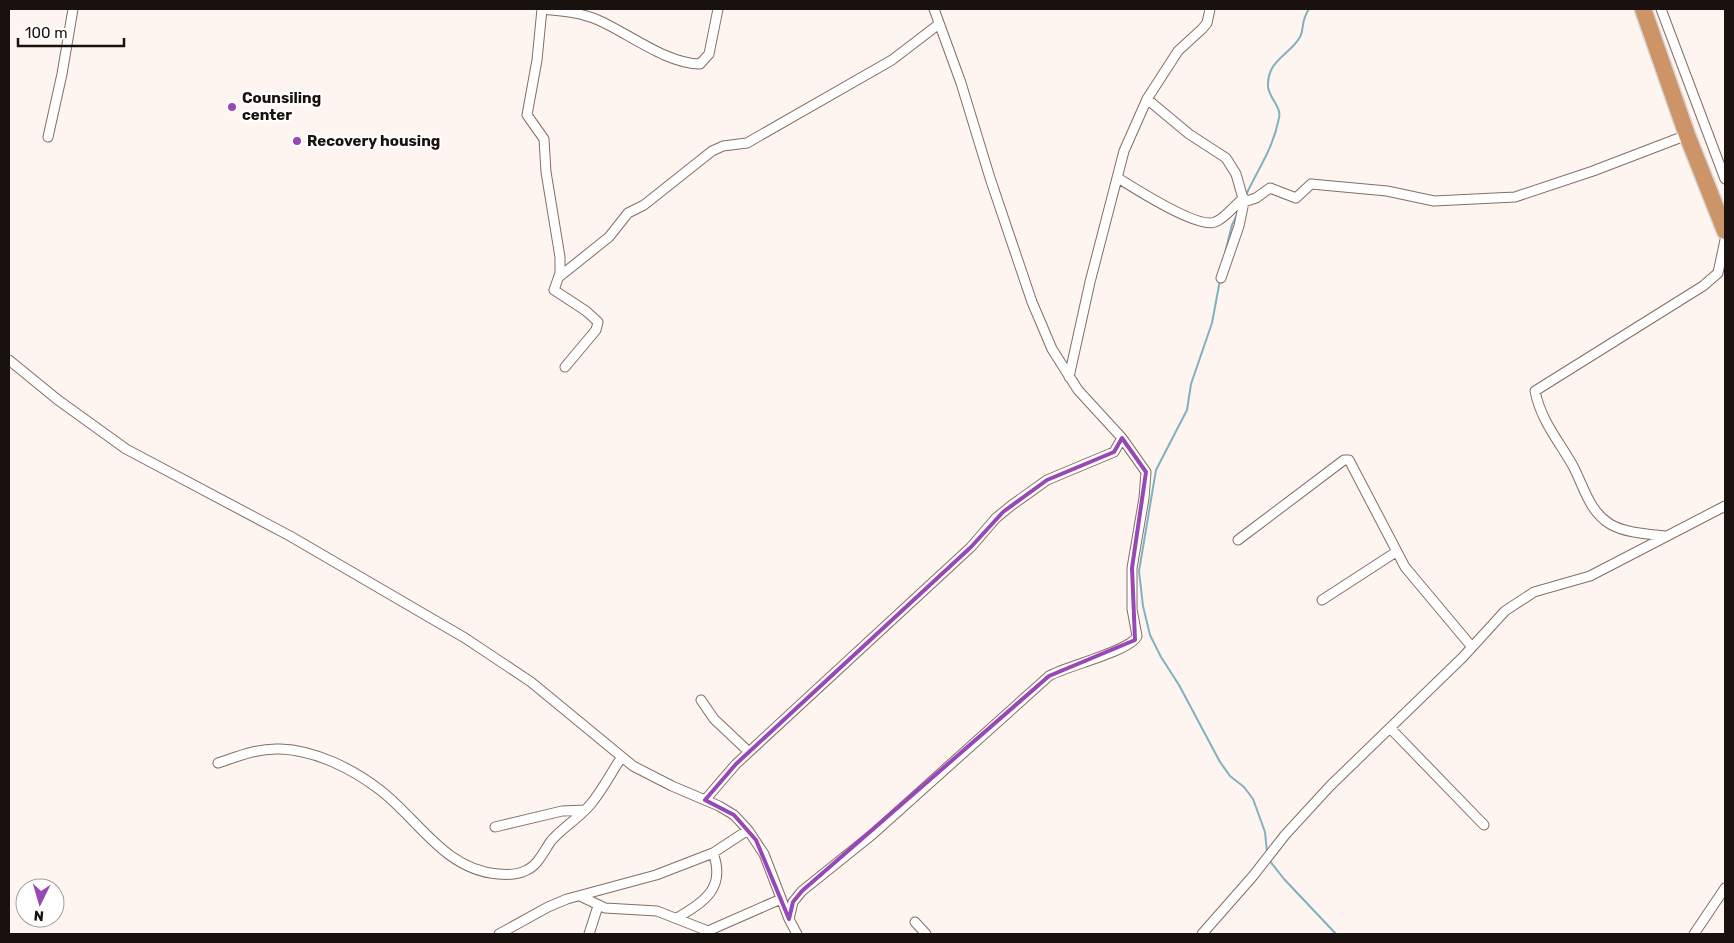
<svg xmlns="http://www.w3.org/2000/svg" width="1734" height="943" viewBox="0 0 1734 943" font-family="Rubik,sans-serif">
  <rect width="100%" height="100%" fill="#fff5f0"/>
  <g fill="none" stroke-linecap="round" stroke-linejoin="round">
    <path stroke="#7fb1c3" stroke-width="2" d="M1246 195C1259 167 1273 149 1279 118 1282 107 1268 97 1268 86 1267 60 1290 55 1300 37 1305 28 1300 22 1309 9
      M1225 253 1232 225 1238 213
      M1220 280 1212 323 1191 384 1187 410 1156 470 1139 571 1143 606 1150 635 1161 657 1179 685 1220 762 1230 776 1244 787 1253 799 1265 832 1267 852
      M1270 861 1284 879 1336 934"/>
    <g stroke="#846e63" stroke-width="11">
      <path id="street" d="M542 9 537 60 527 115 544 139 546 172 560 257V273L554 290 586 311 598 322 596 330 565 367
        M542 9C561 11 580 12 598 20 628 33 667 64 700 64L709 54 718 9
        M1661 9 1725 179
        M1147 99 1189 134 1226 158 1236 174 1244 202 1239 226 1221 278
        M48 137 62 74 73 9
        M1118 178C1134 188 1198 229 1215 222 1225 219 1235 204 1244 198
        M1244 202 1256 198 1270 188 1296 198 1311 184 1387 191 1434 201 1515 197 1593 171 1687 135
        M559 277 609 237 628 213 644 205 712 151 723 146 747 143 892 60 939 24
        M9 360 58 400 126 449 290 536 465 638 531 682 633 766 672 786 719 806 734 815 748 830 764 854 789 919 797 934
        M1069 377 1090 282 1124 151 1147 99 1178 51 1202 29 1207 23 1210 9
        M1666 536C1648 534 1625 533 1610 524 1589 511 1584 487 1573 466 1559 441 1541 421 1535 391L1703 286 1718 273 1725 240
        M1238 540 1344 460H1349L1405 567 1472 647
        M1322 600 1396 552
        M701 700 714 719 749 752
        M1390 728 1484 825
        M218 763C239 756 258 748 280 749 315 750 353 769 380 790 419 820 445 870 498 874 508 875 518 875 527 870 538 865 544 851 551 841 562 828 578 819 590 805 602 791 611 773 621 758
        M705 800 736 764 971 547 996 518 1012 505 1047 480 1114 452 1122 438
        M495 827 562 811 585 810
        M580 896 605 908 657 911 708 931 781 899
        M677 918C705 901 726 888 713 853
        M789 919 793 902 802 891 873 834 1049 676C1066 666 1131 651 1137 636L1132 609V568L1144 498 1146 472 1122 438 1078 390 1052 349 1032 302 990 178 961 83 934 9
        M915 922 926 934
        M499 934 548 907 567 899 656 875 713 853 748 830
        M589 934 598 906
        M1202 934 1253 876 1285 835 1330 786 1463 657 1505 611 1534 592 1590 576 1725 506
        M1694 934 1725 888"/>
    </g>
    <g stroke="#d6d4d3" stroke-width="19">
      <path id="highway" d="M1643 9 1687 135 1725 231"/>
    </g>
    <use href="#street" stroke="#fff" stroke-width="9"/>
    <use href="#highway" stroke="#cc9467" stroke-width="16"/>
  </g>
  <path fill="none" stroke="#9847b6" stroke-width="4" stroke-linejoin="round" d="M1122 438 1146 472 1132 568 1135 640 1049 676 802 891 793 902 789 919 756 840 734 815 705 800 736 764 971 547 1003 512 1047 480 1114 452Z"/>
  <g fill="#9847b6" stroke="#fff" stroke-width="2">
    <circle cx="232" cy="107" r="5"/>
    <circle cx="297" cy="141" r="5"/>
  </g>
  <g text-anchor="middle" stroke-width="4.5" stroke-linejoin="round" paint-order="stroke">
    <g font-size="15" font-weight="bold" fill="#19110d" stroke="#fff" text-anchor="start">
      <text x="242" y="103">Counsiling<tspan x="242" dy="17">center</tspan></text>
      <text x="307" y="146">Recovery housing</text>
    </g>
  </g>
  <rect width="1734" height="943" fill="none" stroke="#19110d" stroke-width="20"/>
  <g transform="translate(40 903) rotate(185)"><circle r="24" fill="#ffffff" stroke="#a3a09e"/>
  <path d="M0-4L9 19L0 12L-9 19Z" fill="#9847b6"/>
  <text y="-8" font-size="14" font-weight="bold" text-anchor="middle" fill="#19110d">N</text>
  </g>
  <path d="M18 38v8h106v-8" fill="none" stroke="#19110d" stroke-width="2.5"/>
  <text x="25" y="38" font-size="15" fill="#19110d" stroke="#ffffff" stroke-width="4" paint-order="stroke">100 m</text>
</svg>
